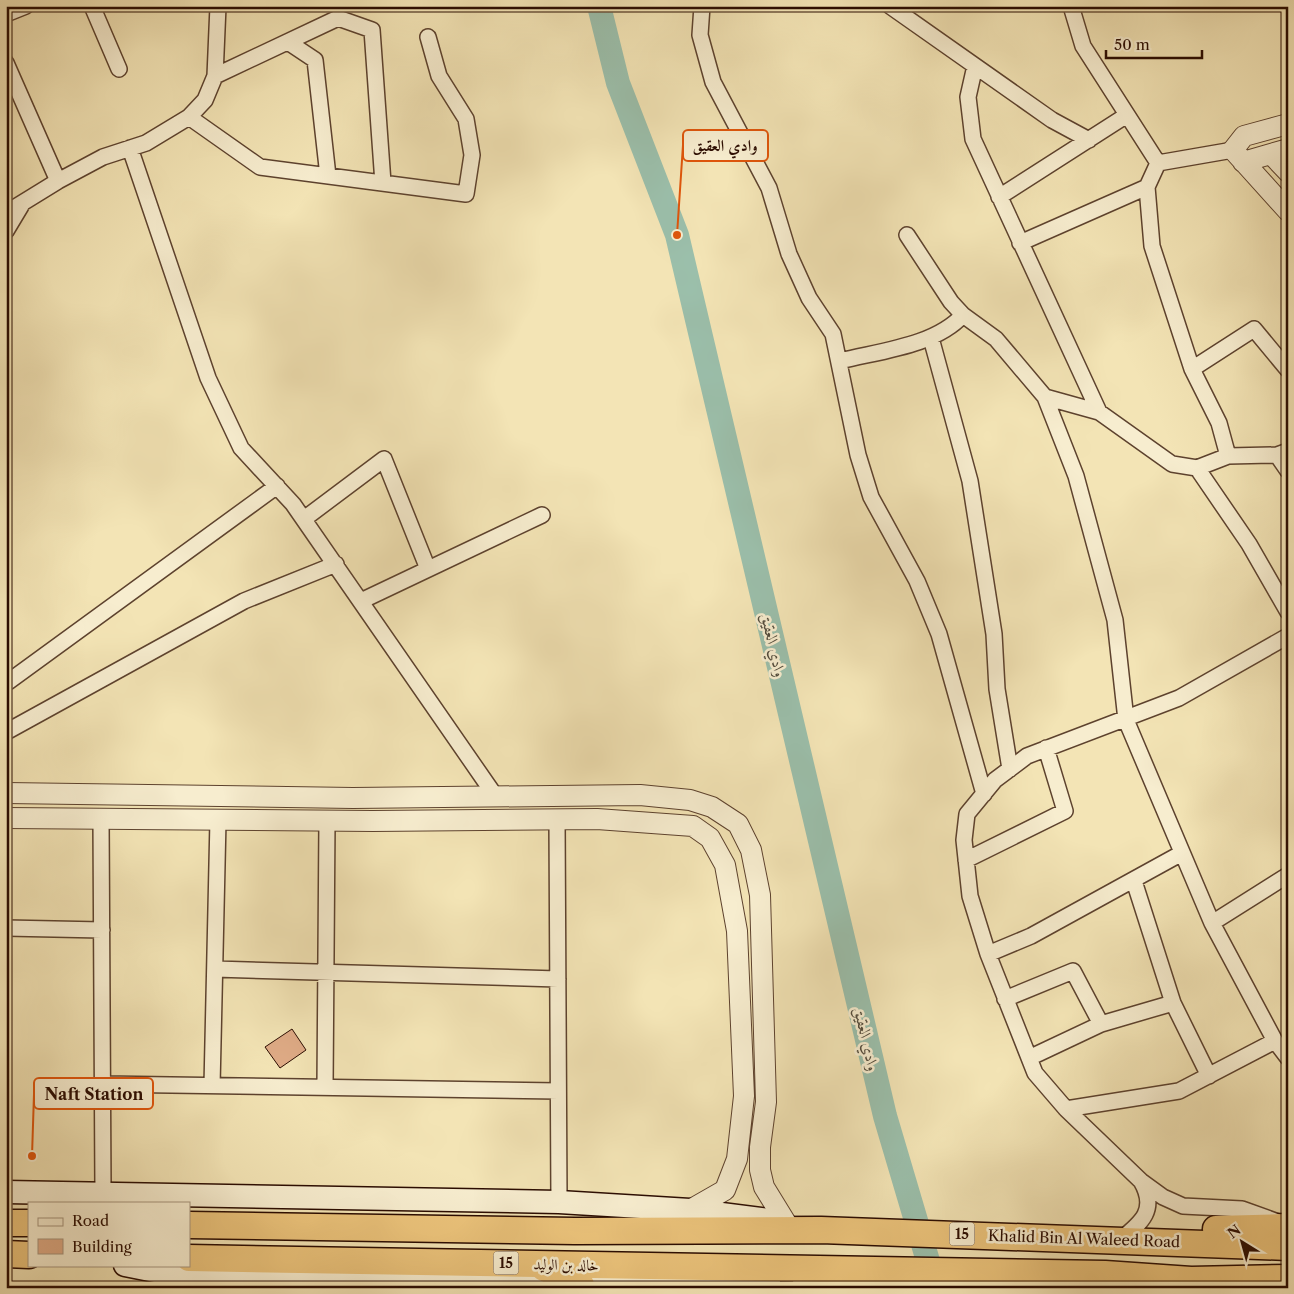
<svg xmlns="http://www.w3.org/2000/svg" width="1294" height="1294" viewBox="0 0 1294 1294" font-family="'Libre Caslon Text',Amiri,serif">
  <rect width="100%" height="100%" fill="#f3e4b5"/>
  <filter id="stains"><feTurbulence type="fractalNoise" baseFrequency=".004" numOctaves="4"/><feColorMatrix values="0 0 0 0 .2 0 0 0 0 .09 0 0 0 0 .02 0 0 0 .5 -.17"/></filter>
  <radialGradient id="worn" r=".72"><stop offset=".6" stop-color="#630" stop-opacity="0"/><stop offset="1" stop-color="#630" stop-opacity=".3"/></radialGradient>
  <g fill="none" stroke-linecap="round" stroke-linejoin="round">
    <path stroke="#9bbfab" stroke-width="24" d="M599 6 618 83 677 235 885 1116 936 1288"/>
  </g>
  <path fill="#dfab86" stroke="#2b0c01" d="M292 1029 306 1050 280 1068 265 1047Z"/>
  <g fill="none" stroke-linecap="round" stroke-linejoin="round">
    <g stroke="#5d422e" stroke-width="18">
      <path id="minor" d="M92 6 119 69
        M702 6 700 35 713 82 769 188 789 254 809 298 833 334 858 455 871 497 917 581 939 634 984 794
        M890 6 1052 120 1089 140
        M1071 6 1083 46 1158 163 1233 150
        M6 14 26 6
        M288 42 315 60 328 176
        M6 63 58 181
        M975 66 968 97 973 139 1099 412
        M215 76 338 18 372 30 383 183
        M189 117 260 167 466 194 472 155 466 119 439 76 428 37
        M130 148 208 378 241 448 293 504 496 797
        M999 197 1127 115
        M6 213 58 181 103 157 146 143 189 117 205 100 215 76 218 6
        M6 231 21 206
        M907 235 951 302 963 315 996 339 1045 397 1099 412 1172 464 1197 468 1228 456 1219 423 1192 369 1152 246 1147 187 1158 163
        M1020 243 1147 187
        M931 338 970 481 994 634 997 689 1010 769
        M840 361C879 351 935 346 963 315
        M1192 369 1254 329 1288 370
        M1045 397 1076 476 1115 620 1126 720 1212 923 1275 1041 1179 1091 1066 1109
        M1277 455 1288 471
        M1228 456 1277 455 1288 451
        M1197 468 1249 544 1288 612
        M304 519 384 459 428 569
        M361 601 542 515
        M8 682 277 486
        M6 732 244 601 336 564
        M101 819 103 1192
        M557 819 559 1202
        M966 860 1065 811 1046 748
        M1134 881 1173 1003 1209 1076
        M1212 923 1288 875
        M6 928 102 930
        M988 954 1031 936 1182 853
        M215 969 558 979
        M1005 999 1073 971 1101 1024
        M1275 1041 1288 1058
        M1029 1058 1101 1024 1173 1003
        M103 1084 558 1091
        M212 1086 218 820
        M325 1087 327 820
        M1278 1222 1242 1209 1183 1206 1163 1197 1141 1181 1066 1109 1035 1073 988 954 970 896 964 840 967 814 995 780 1027 756 1179 698 1288 636
        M1120 1240C1141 1223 1158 1210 1141 1181"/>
    </g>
    <g stroke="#5d422e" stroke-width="22">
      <path id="tertiary" d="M1288 124 1244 136 1233 150 1288 211
        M1271 154 1288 172
        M1243 162 1288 149
        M6 793 353 798 640 795 690 800 712 807 738 824 751 850 760 895 766 1102 760 1147V1170L764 1187 791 1231
        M6 818 373 821 597 819 693 826 710 838 725 865 737 931 744 1096 737 1159 725 1190 690 1210"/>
    </g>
    <g stroke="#2b0c01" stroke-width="25">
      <path id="secondary" d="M6 1192 559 1202 690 1210 777 1221
        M125 1265 155 1271 244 1278 624 1286 769 1281
        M802 1288 814 1270"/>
    </g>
    <g stroke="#2b0c01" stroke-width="29">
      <path id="trunk" d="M6 1223H29
        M189 1225 575 1231 821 1230 1288 1247
        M1216 1229 1288 1227
        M6 1254 29 1255
        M189 1258 1105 1274 1191 1280 1288 1278
        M544 1268 581 1285"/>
    </g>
    <use href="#minor" stroke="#f7edcf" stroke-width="15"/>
    <use href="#tertiary" stroke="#f7edcf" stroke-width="20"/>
    <use href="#secondary" stroke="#f7edcf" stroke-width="22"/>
    <use href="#trunk" stroke="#eac27a" stroke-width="26"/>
  </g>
  <g text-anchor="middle" stroke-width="5" stroke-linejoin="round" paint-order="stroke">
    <g fill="#f7edcf" stroke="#68503f" stroke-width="1">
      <rect x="949.5" y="1222.5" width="25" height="23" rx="4"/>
      <rect x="493.5" y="1251.5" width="25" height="23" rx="4"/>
    </g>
    <g font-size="14" font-weight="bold" fill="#2b0c01">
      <text x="962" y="1239">15</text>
      <text x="506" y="1268">15</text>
    </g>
    <g font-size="15" fill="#2b0c01" stroke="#f7edcf">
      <text transform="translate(1084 1239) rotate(2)" y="5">Khalid Bin Al Waleed Road</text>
      <text transform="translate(566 1265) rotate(1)" y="5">خالد بن الوليد</text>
    </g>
    <g font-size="16" font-style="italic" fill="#524b3c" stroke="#f7edcf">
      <text transform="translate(774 645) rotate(77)" y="6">وادي العقيق</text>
      <text transform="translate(867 1039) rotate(77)" y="6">وادي العقيق</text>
    </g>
  </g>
  <path fill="none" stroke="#df550b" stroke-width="2" d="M677 235L683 145M32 1156L34 1094"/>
  <g fill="#df550b" stroke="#f7edcf" stroke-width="2">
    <circle cx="677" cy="235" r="5"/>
    <circle cx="32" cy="1156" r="5"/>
  </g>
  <g fill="#f7edcf" stroke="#df550b" stroke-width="2">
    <rect x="683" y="130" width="85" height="31" rx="5"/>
    <rect x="34" y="1078" width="119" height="31" rx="5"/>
  </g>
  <g font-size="16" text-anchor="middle" font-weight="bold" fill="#2b0c01">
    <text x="725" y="151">وادي العقيق</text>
    <text x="94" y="1100">Naft Station</text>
  </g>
  <rect width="1294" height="1294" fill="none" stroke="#f3e4b5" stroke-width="25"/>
  <rect x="8" y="8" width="1279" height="1279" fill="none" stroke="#2b0c01" stroke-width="2.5"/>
  <rect x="12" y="12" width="1269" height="1269" fill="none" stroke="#2b0c01"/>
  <rect x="28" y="1202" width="162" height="65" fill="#f7edcf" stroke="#a5937d"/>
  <rect x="38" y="1218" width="25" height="8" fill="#f7edcf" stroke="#a5937d"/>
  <text x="72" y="1226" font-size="15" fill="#2b0c01">Road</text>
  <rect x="38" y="1239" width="25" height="15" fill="#dfab86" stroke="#a5937d"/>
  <text x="72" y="1252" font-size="15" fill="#2b0c01">Building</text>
  <g transform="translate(1242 1242) rotate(323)" stroke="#f7edcf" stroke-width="4" paint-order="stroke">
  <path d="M0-4L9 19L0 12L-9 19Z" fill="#2b0c01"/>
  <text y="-8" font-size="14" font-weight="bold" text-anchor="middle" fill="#2b0c01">N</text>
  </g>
  <path d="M1106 50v8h96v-8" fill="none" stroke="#2b0c01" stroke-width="2.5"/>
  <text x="1114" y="50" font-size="15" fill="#2b0c01" stroke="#f7edcf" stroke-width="4" paint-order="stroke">50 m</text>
  <rect width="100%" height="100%" filter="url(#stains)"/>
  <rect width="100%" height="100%" fill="url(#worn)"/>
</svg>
